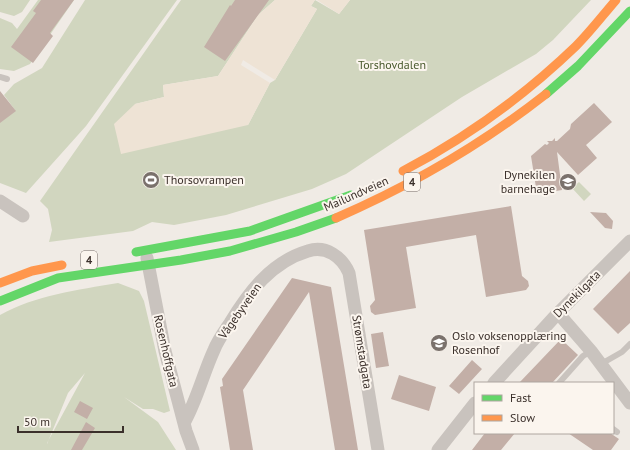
<svg xmlns="http://www.w3.org/2000/svg" width="630" height="450" viewBox="0 0 630 450" font-family="'PT Sans',sans-serif">
  <rect width="100%" height="100%" fill="#f0ebe5"/>
  <path fill="#d1d6bf" fill-rule="evenodd" d="M0 0H30L22 12 14 16 0 12Z
    M38 0H74L30 64 14 71 0 69V18L12 23 17 29Z
    M85 0H177L86 126 26 193 0 183V122L15 110 4 95 14 84 42 68Z
    M181 0H275L258 15 218 76 163 85 164 97 135 104 248 125 270 83 275 80 317 9 311 6 315 0 339 14 350 0H591L553 40 536 54 462 97 346 174 312 189 226 215 174 225 152 222 133 231 49 242 52 230 48 209 40 201Z
    M579 182 591 194 584 201 572 188Z
    M118 283 139 291 144 301 170 411 164 413 153 409H143L124 397 158 422 176 450H0V315C36 295 77 290 118 283ZM85 373 47 443V444L68 393Z"/>
  <path fill="#eee3d5" d="M275 0H315L311 6 317 9 275 80 243 60 241 65 270 83 248 125 121 154 114 124 135 104 164 97 163 85 218 76 258 15Z
    M317 0H350L339 14Z"/>
  <path fill="#c3afa7" d="M41 0H74L50 33 53 36 33 63 11 47 36 13 33 11Z
    M235 0H269L225 61 204 47 230 5 231 6Z
    M0 91 16 111 0 123Z
    M594 103 612 122 586 145 597 158 578 175 557 152 562 190 537 194 531 156 545 144 547 145 549 143 547 141H552L555 138V141H557L570 129 571 124Z
    M511 206 522 276 528 281 529 286 526 290 486 297 476 235 406 247 416 308 375 315 371 312 370 306 375 300 364 230Z
    M590 212 606 213 613 221 612 229 605 228Z
    M630 271V323L618 334 593 309Z
    M292 278 331 287 358 450H335L309 292 243 390 253 450H230L220 387 223 386 222 379Z
    M383 332 389 366 376 368 371 334Z
    M561 339 578 355 552 383H519Z
    M472 360 482 369 459 394 449 386Z
    M399 375 436 387 429 411 391 399Z
    M80 401 93 408 87 419 74 412Z
    M86 422 95 428 82 450H71Z
    M485 433H515L501 450H472Z
    M568 433H610L619 439 611 450H593Z"/>
  <g fill="none" stroke-linecap="round" stroke-linejoin="round">
    <path stroke="#c9c3be" stroke-width="6" d="M0 77 7 79
      M601 364 622 352 630 344
      M559 383 583 356 591 351
      M613 429 617 432"/>
    <path stroke="#c9c3be" stroke-width="13" d="M0 201 23 216
      M147 258 165 351 186 431 193 450
      M558 313 591 351 630 403
      M494 383 558 313 630 241
      M184 423C197 400 203 374 214 350 218 340 224 332 230 323 249 292 271 262 308 251 326 245 342 257 349 273L378 450
      M438 450 475 403"/>
    <path stroke="#63d668" stroke-width="9" d="M546 94 578 66 630 11
      M136 252 250 231 351 195
      M0 301 58 278 181 260 230 251 296 232 336 218"/>
    <path stroke="#ff974d" stroke-width="9" d="M403 171C466 138 524 96 576 46 590 32 603 15 616 0
      M336 218C412 185 481 145 546 94
      M0 283 32 271 62 265"/>
  </g>
  <defs>
    <g id="stadium-disc" transform="scale(0.9)"><circle r="9.5" fill="#7a716c" stroke="#fbf5ee"/><path d="M0-5a6.5 5 0 1 0 0 10a6.5 5 0 1 0 0-10ZM-3.5-1.8h7v3.6h-7Z" fill="#fff"/></g>
    <g id="school-disc" transform="scale(0.9)"><circle r="9.5" fill="#7a716c" stroke="#fbf5ee"/><path d="M0-5L7-2L0 1L-7-2ZM-4 1L0 2.5L4 1V4Q0 6-4 4Z" fill="#fff"/></g>
  </defs>
  <g fill-rule="evenodd">
    <use href="#stadium-disc" x="151" y="180"/>
    <use href="#school-disc" x="568" y="182"/>
    <use href="#school-disc" x="439" y="343"/>
  </g>
  <g text-anchor="middle" stroke-width="4" stroke-linejoin="round" paint-order="stroke">
    <g fill="#fbf5ee" stroke="#756b66" stroke-width="1">
      <rect x="404" y="173" width="16" height="18" rx="3"/>
      <rect x="81" y="251" width="16" height="18" rx="3"/>
    </g>
    <g font-size="11" font-weight="bold" fill="#3b302b">
      <text x="412" y="186">4</text>
      <text x="89" y="264">4</text>
    </g>
    <g font-size="12" fill="#4a5a2e" stroke="#fbf5ee">
      <text x="392" y="69">Torshovdalen</text>
    </g>
    <g font-size="12" fill="#3b302b" stroke="#fbf5ee" text-anchor="start">
      <text x="555" y="179" text-anchor="end">Dynekilen<tspan x="555" dy="14">barnehage</tspan></text>
      <text x="164" y="184">Thorsovrampen</text>
      <text x="452" y="340">Oslo voksenopplæring<tspan x="452" dy="14">Rosenhof</tspan></text>
    </g>
    <g font-size="12" fill="#3b302b" stroke="#fbf5ee">
      <text transform="translate(356 194) rotate(-24)" y="4">Mailundveien</text>
      <text transform="translate(577 294) rotate(-45)" y="4">Dynekilgata</text>
      <text transform="translate(240 311) rotate(-55)" y="4">Vågebyveien</text>
      <text transform="translate(166 351) rotate(77)" y="4">Rosenhoffgata</text>
      <text transform="translate(362 352) rotate(81)" y="4">Strømstadgata</text>
    </g>
  </g>
  <rect x="474" y="382" width="140" height="52" fill="#fbf5ee" stroke="#aea6a0"/>
  <rect x="482" y="395" width="20" height="6" fill="#63d668" stroke="#aea6a0"/>
  <text x="510" y="402" font-size="12" fill="#3b302b">Fast</text>
  <rect x="482" y="415" width="20" height="6" fill="#ff974d" stroke="#aea6a0"/>
  <text x="510" y="422" font-size="12" fill="#3b302b">Slow</text>
  <path d="M18 426v6h105v-6" fill="none" stroke="#3b302b" stroke-width="2"/>
  <text x="24" y="426" font-size="12" fill="#3b302b" stroke="#fbf5ee" stroke-width="3" paint-order="stroke">50 m</text>
</svg>
